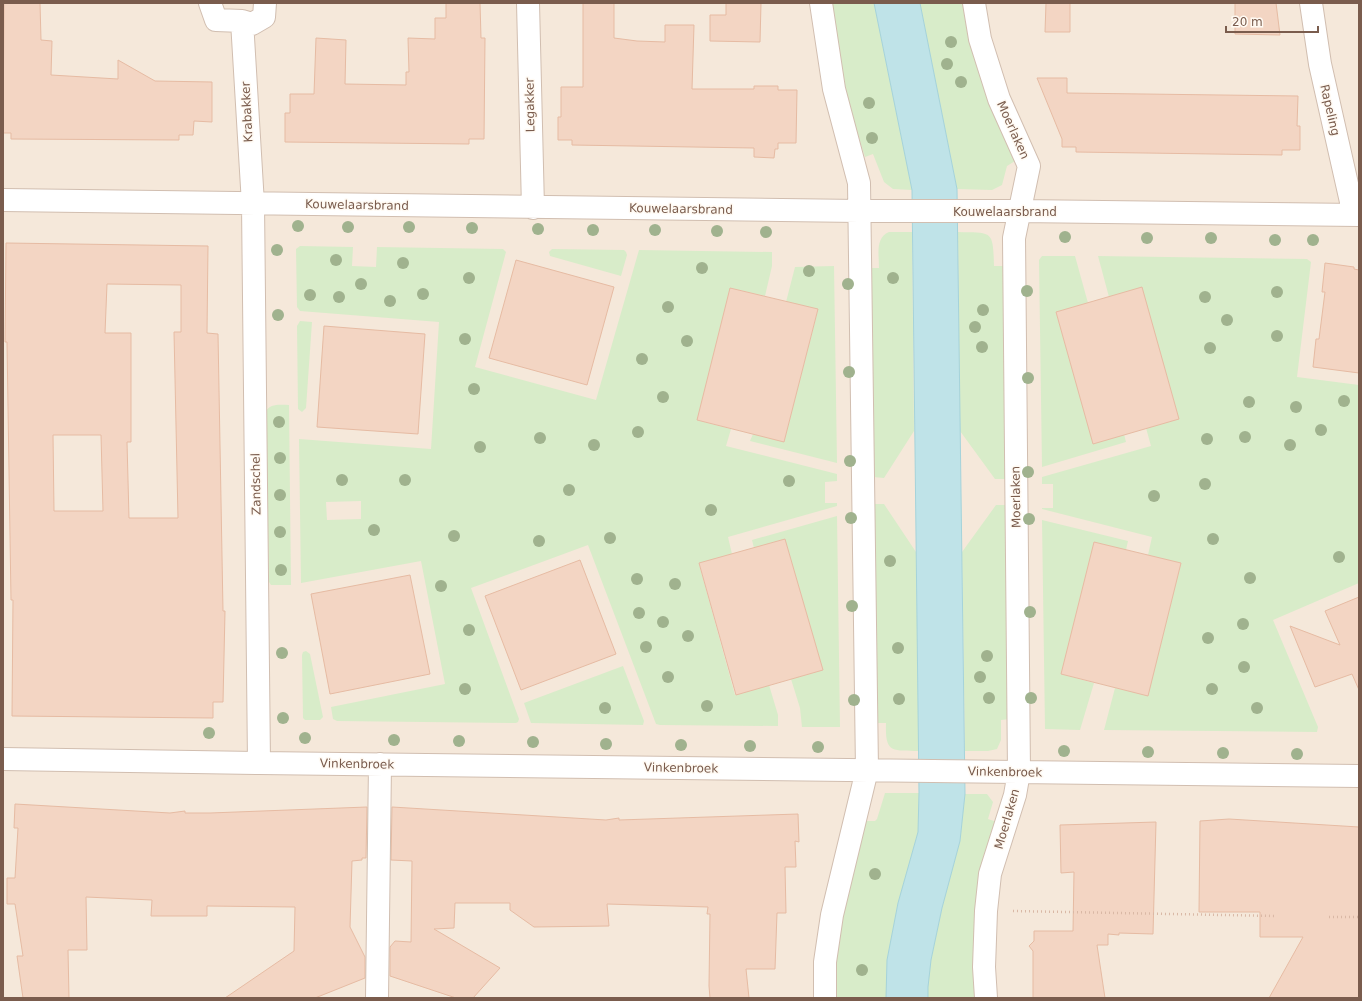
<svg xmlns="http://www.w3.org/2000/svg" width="1362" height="1001" viewBox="0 0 1362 1001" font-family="'DejaVu Sans',sans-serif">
  <rect width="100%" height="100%" fill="#fdf6ec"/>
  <path fill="#f5e8da" d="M3 3H1359V998H3Z"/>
  <path fill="#d8ecc9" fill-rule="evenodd" d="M829 3H874L912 190 893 189 884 182 873 154 865 157 844 91Z
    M920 3H964C968 23 971 44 976 64 986 97 1001 129 1015 161L1007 166 1002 185 992 190 957 189Z
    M889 232H912L914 431 884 478 873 477 869 268H879C879 254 875 238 889 232Z
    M958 232C993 233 993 230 994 266H1003L1006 479H995L960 431Z
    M300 246 353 247 352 266 376 267 377 247 503 249 506 252 475 367 596 400 639 250 772 252V266L765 296 730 288 697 420 731 429 726 446 837 474V481L825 482V503H837V506L728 537 732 554 699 564 735 695 769 685 778 715V726L660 725 656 724 588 545 471 588 519 719 518 722 516 723 337 721 333 719 331 707 445 684 421 561 301 583 299 439 431 449 439 322 300 311 297 307 296 249ZM361 501V519L327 520 326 502Z
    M552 249 624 250 626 252 627 255 621 276 550 256 549 252Z
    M1042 256H1075L1088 303 1056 312 1093 443 1124 434 1126 442 1042 467 1039 260Z
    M1098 256 1307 259 1311 262 1297 377 1359 385V583L1273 620 1318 727 1317 732 1104 730 1115 688 1148 695 1181 563 1148 555 1152 537 1042 509V508H1053V484H1042V477L1151 446 1146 428 1179 419 1142 288 1109 297Z
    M834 266 837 463 750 441 753 434 784 442 818 310 786 302 795 267Z
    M300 321 312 322 306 408 302 412 298 409 297 326Z
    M289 405 291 585H271L269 582 266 412C269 403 281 405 289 405Z
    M873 504H884L916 552 919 751C892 750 885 754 886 723H876Z
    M996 505H1006L1010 719 1001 720V740L997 749 988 751H965L962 552Z
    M837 516 840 727H802L800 708 791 679 823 670 785 539 754 548 752 540Z
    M1042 520 1128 541 1126 550 1094 542 1061 674 1094 683 1080 730 1045 729Z
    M306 651 310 654 323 717 320 720H305L303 718 302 655 303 652Z
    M623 666 644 721 643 725 531 723 524 703Z
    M885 793H919L918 832 898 903 887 960 886 998H833C835 938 848 878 866 821H875L877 819Z
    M965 794H987L993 802 988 819 997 822 976 998H928V987L931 960 942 908 960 841Z"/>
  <path fill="#bfe3e8" stroke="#a5d3da" d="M874 3H920L957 189 965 794 960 841 942 908 931 960 928 987V998H886L887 960 898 903 918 832 919 793 912 190Z"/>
  <path fill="#f3d5c3" stroke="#e6bba3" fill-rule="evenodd" d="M4 3H40L41 40 52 41 51 75 118 79V60L155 81 212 82V122L194 121 193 135H179V140L11 139V133H3Z
    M446 3H480L481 38H485L484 139H469V144L285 142V113H290V94H314L316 38 346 40 345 84 406 85V72H409L408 38 435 39V18H446Z
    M583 3H614V38L637 41 665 42V25H694L692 89H754V86H778V90H797L796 143H778V149H775L774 158 754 157V148L572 145V140H558V117H561V87H583Z
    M726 3H761L760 42 710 41V15H726Z
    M1046 3H1070V32H1045Z
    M1235 3H1276L1280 35 1235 34Z
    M1037 78H1067V93L1298 96 1297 126H1300V150H1282V155L1076 152V147H1062V139Z
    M6 243 208 246 207 333 218 334 223 611H225L223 702H213V718L12 716 13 600H11L7 342H5ZM107 284 181 285V332H174L178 518H129L127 442H131V333H105ZM53 435H101L103 511H54Z
    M516 260 614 287 587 385 489 358Z
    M1325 263 1354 267V269L1359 270V373L1313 367 1316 339H1319L1325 292H1322Z
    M1142 287 1179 419 1093 444 1056 312Z
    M730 288 818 309 784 442 697 420Z
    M324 326 425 334 418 434 317 427Z
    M785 539 823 670 736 695 699 563Z
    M1094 542 1181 563 1148 696 1061 674Z
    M580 560 616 654 521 690 485 596Z
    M410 575 430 674 330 694 311 594Z
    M1359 597V690L1352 674 1315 687 1290 626 1340 645 1325 611Z
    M15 804 170 813 185 811V813H210L367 807 366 858H362V860L352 861 350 927 365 957V978L315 998H225L294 951 295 907 207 906V916H151L152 900 86 897 87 950H68L69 998H23L17 956H23L15 904H7V878H15L18 828H14Z
    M392 807 606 820 619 818V820L798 814 799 842 795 841 796 867H785L786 913H777L775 969H746L749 998H710L709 986 710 914H707L708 907 607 904 609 926 534 927 510 910V903H455L454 928 434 929 500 968 473 998H456L390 976V947L395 941 411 942 412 861 391 860Z
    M1229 819 1359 827V998H1269L1303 937H1260V912H1199L1200 821Z
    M1156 822 1153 934 1119 933V935L1108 934V945H1097L1105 998H1033V951L1029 946 1034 941V931H1073L1074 872 1061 873 1060 825Z"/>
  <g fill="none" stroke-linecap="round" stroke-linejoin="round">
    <g stroke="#d1beb0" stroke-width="24">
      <path id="minor" d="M210 3 216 20 242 21 252 24 264 17 265 3
        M528 3 533 208
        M821 3 834 89 859 183 867 770 832 915 825 962V998
        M974 3 980 39 999 99 1029 166 1014 238 1019 772 1015 795 990 874 986 911 984 967 986 998
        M1311 3 1320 64 1354 215
        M242 21 253 204 259 763
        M3 200 859 211H1019L1359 215
        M3 759 259 763 1359 776
        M377 998 380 764"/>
    </g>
    <path stroke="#d9b8a5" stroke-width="2.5" stroke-dasharray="1 3" stroke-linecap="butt" d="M1013 911 1276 916
      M1329 917H1359"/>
    <use href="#minor" stroke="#fff" stroke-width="22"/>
  </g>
  <g fill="#a0b28e">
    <circle cx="951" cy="42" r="6"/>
    <circle cx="947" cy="64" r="6"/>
    <circle cx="961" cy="82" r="6"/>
    <circle cx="869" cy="103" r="6"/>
    <circle cx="872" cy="138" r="6"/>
    <circle cx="298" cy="226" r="6"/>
    <circle cx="348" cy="227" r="6"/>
    <circle cx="409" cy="227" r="6"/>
    <circle cx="472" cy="228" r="6"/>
    <circle cx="538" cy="229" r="6"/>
    <circle cx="593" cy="230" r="6"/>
    <circle cx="655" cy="230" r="6"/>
    <circle cx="717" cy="231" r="6"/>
    <circle cx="766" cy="232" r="6"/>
    <circle cx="1065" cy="237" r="6"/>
    <circle cx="1147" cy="238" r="6"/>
    <circle cx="1211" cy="238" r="6"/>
    <circle cx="1275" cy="240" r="6"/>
    <circle cx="1313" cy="240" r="6"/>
    <circle cx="277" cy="250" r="6"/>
    <circle cx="336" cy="260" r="6"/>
    <circle cx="403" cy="263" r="6"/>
    <circle cx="702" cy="268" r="6"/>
    <circle cx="809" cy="271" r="6"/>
    <circle cx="469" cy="278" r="6"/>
    <circle cx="893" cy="278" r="6"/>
    <circle cx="361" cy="284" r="6"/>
    <circle cx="848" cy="284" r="6"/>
    <circle cx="1027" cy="291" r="6"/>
    <circle cx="1277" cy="292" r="6"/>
    <circle cx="423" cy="294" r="6"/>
    <circle cx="310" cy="295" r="6"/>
    <circle cx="339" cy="297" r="6"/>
    <circle cx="1205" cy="297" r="6"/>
    <circle cx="390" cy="301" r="6"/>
    <circle cx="668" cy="307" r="6"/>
    <circle cx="983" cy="310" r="6"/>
    <circle cx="278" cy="315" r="6"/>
    <circle cx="1227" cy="320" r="6"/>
    <circle cx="975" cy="327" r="6"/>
    <circle cx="1277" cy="336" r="6"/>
    <circle cx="465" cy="339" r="6"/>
    <circle cx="687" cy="341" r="6"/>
    <circle cx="982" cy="347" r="6"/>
    <circle cx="1210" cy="348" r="6"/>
    <circle cx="642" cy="359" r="6"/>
    <circle cx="849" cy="372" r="6"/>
    <circle cx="1028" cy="378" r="6"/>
    <circle cx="474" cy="389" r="6"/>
    <circle cx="663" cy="397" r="6"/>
    <circle cx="1344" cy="401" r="6"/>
    <circle cx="1249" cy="402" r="6"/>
    <circle cx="1296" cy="407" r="6"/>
    <circle cx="279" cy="422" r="6"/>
    <circle cx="1321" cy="430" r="6"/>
    <circle cx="638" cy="432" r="6"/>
    <circle cx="1245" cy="437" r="6"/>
    <circle cx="540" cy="438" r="6"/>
    <circle cx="1207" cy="439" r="6"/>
    <circle cx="594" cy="445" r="6"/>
    <circle cx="1290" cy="445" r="6"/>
    <circle cx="480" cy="447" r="6"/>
    <circle cx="280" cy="458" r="6"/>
    <circle cx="850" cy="461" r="6"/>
    <circle cx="1028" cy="472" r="6"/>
    <circle cx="342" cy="480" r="6"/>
    <circle cx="405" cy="480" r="6"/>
    <circle cx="789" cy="481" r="6"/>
    <circle cx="1205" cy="484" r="6"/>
    <circle cx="569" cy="490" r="6"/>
    <circle cx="280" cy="495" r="6"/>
    <circle cx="1154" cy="496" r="6"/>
    <circle cx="711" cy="510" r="6"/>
    <circle cx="851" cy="518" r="6"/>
    <circle cx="1029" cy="519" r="6"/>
    <circle cx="374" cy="530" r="6"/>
    <circle cx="280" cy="532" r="6"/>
    <circle cx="454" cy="536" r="6"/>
    <circle cx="610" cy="538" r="6"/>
    <circle cx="1213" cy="539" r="6"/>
    <circle cx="539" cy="541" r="6"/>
    <circle cx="1339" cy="557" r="6"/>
    <circle cx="890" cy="561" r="6"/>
    <circle cx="281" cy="570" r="6"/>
    <circle cx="1250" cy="578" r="6"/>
    <circle cx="637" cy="579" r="6"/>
    <circle cx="675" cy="584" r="6"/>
    <circle cx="441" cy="586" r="6"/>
    <circle cx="852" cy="606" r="6"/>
    <circle cx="1030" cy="612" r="6"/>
    <circle cx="639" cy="613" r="6"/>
    <circle cx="663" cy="622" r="6"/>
    <circle cx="1243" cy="624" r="6"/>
    <circle cx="469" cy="630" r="6"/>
    <circle cx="688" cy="636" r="6"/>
    <circle cx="1208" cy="638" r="6"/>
    <circle cx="646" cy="647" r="6"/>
    <circle cx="898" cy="648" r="6"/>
    <circle cx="282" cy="653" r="6"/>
    <circle cx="987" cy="656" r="6"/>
    <circle cx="1244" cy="667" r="6"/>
    <circle cx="668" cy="677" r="6"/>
    <circle cx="980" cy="677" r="6"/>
    <circle cx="465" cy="689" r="6"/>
    <circle cx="1212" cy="689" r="6"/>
    <circle cx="989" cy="698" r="6"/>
    <circle cx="1031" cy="698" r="6"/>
    <circle cx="899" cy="699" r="6"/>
    <circle cx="854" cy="700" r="6"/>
    <circle cx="707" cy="706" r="6"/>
    <circle cx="605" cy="708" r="6"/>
    <circle cx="1257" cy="708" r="6"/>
    <circle cx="283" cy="718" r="6"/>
    <circle cx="209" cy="733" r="6"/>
    <circle cx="305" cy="738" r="6"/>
    <circle cx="394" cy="740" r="6"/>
    <circle cx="459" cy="741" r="6"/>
    <circle cx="533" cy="742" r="6"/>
    <circle cx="606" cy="744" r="6"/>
    <circle cx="681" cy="745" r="6"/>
    <circle cx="750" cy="746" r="6"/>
    <circle cx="818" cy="747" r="6"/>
    <circle cx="1064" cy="751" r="6"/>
    <circle cx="1148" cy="752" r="6"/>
    <circle cx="1223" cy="753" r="6"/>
    <circle cx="1297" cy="754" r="6"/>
    <circle cx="875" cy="874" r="6"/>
    <circle cx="862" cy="970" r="6"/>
  </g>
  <g text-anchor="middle" stroke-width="3" stroke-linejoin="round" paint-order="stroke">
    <g font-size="12" fill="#7a5c4d" stroke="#fffaf3">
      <text transform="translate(530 105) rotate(-91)" y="4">Legakker</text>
      <text transform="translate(1330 110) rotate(77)" y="4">Rapeling</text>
      <text transform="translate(247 112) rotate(-93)" y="4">Krabakker</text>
      <text transform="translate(1013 130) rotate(66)" y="4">Moerlaken</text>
      <text transform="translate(357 205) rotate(1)" y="4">Kouwelaarsbrand</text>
      <text transform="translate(681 209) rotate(1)" y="4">Kouwelaarsbrand</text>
      <text x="1005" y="216">Kouwelaarsbrand</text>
      <text transform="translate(256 484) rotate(-91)" y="4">Zandschel</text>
      <text transform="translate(1016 497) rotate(-91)" y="4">Moerlaken</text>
      <text transform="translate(357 764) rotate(1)" y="4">Vinkenbroek</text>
      <text transform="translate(681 768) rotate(1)" y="4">Vinkenbroek</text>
      <text transform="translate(1005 772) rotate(1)" y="4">Vinkenbroek</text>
      <text transform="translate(1007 819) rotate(-74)" y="4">Moerlaken</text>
    </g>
  </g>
  <rect width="1362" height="1001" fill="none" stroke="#7a5c4d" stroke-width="8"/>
  <path d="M1226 26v6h92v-6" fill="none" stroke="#7a5c4d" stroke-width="2"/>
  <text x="1232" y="26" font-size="12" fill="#7a5c4d" stroke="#fffaf3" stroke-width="3" paint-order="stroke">20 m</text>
</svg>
